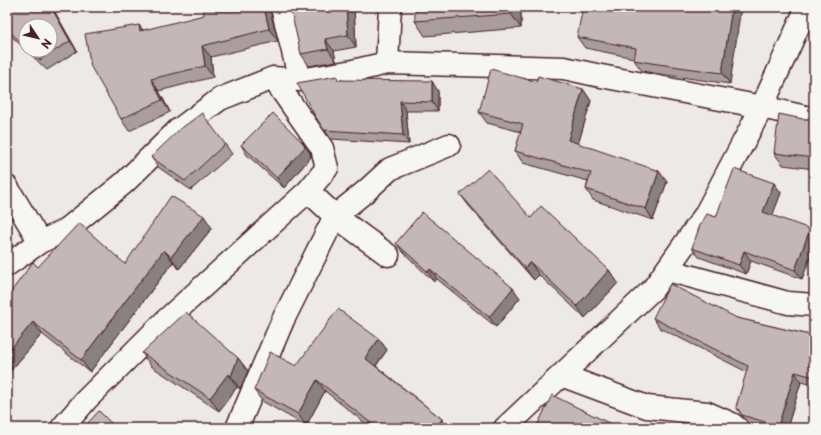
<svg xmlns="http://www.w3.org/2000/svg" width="821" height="435" viewBox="0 0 821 435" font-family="'Playpen Sans',sans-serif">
  <rect width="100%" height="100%" fill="#ece9e6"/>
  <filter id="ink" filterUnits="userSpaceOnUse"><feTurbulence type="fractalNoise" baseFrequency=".025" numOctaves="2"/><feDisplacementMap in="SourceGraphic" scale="8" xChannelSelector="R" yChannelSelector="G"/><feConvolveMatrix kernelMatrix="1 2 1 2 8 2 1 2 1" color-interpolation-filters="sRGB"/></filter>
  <g filter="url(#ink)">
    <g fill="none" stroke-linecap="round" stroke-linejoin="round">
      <g stroke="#4a1f2b" stroke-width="25">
        <path id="minor" d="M282 7 300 80
          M387 63 390 7
          M7 187 40 242
          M308 191 335 216 388 255
          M7 265 40 242 66 230 124 183 178 130 220 99 273 78 300 80 353 71 387 63 564 68 596 75 762 107 814 119
          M667 270 788 303 814 305
          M561 375 647 407 707 413 732 424 737 428
          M62 428 86 400 164 322 308 191 327 168 322 148 273 78
          M237 428 283 320 335 216 366 191 390 169 449 145
          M505 428 653 289 705 215 762 107 807 7"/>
      </g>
      <use href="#minor" stroke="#f6f6f2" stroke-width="22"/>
    </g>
    <path fill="#a99d9d" stroke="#4a1f2b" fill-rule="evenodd" d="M7 7H52L77 51 47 70 7 32ZM26 26 50 50H26Z
      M354 7 356 47 334 51 336 61 309 66 301 54Z
      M521 7V28L425 36 415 21Z
      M683 7 730 84 659 74 642 71 634 60V58L585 48 577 37 641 10Z
      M270 10 278 41 211 57 213 77 159 91 170 112 129 131 121 119 139 25 143 30Z
      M340 80 438 91V111H406L409 144 331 139 315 116Z
      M536 82 583 89 591 101 578 144 667 182 653 220 593 200 586 189 588 181 523 163 515 151 521 132 487 123 479 112Z
      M814 116V169L783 165 774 153 803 119H809Z
      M303 143 310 153 311 157 284 188 247 155 241 145Z
      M225 144 232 154 191 190 158 167 151 157Z
      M774 183 781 193 772 215 814 235V247L802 279 751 261 746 274 699 257 692 248 716 217Z
      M460 194 531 218 609 270 618 283 585 318 539 275 534 280 469 206Z
      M212 228 179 269 173 262 90 372 42 334 7 375V297L125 264Z
      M396 243 520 298 496 327 437 279 434 282 403 252Z
      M653 318H737L814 336V385L801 382 787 428H759L749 425 736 407 747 372 660 328Z
      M379 339 387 350 376 366 442 419 448 428H371L325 391 306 426 262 401 254 390 296 366Z
      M142 353 238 358 248 371 240 389 237 387 219 411 151 366Z"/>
    <path fill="#898080" stroke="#4a1f2b" d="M51 7H52L77 51 70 41Z
      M264 7H270V10L278 41 269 29Z
      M346 7H354L356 47 348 35Z
      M511 7H521V28L511 14Z
      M732 7H741L730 84 722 73Z
      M139 25 148 37 140 31Z
      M325 39 334 51 336 61 328 49Z
      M202 46 211 57 213 77 205 66Z
      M151 79 159 91 170 112 162 100Z
      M432 81 438 91V111L432 102Z
      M583 89 591 101 576 151 568 140Z
      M400 101 406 111 409 144 403 135Z
      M303 143 310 153 311 157 284 188 277 178Z
      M659 171 667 182 653 220 646 209Z
      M774 183 781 193 770 222 763 212Z
      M204 216 212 228 179 269 171 257Z
      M810 229 814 235 813 237 814 239V247L802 279 795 270Z
      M164 250 173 262 90 372 81 360Z
      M744 251 751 261 746 274 739 265Z
      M530 262 539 275 534 280 525 268Z
      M430 269 437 279 434 282 428 272Z
      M609 270 618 283 585 318 577 306Z
      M513 288 520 298 496 327 489 317Z
      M33 322 42 334 7 375V353Z
      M379 339 387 350 373 369 365 358Z
      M238 358 248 371 240 389 231 376Z
      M795 372 801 382 787 428H779L778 426Z
      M228 374 237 387 219 411 210 398Z
      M317 380 325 391 306 426 298 414Z
      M442 419 448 428H435Z"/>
    <path fill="#c4b7b7" stroke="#4a1f2b" d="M7 7H51L70 41 40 60 29 50H50V26H26V47L7 29Z
      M203 7H264L269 29 202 46 205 66 151 79 162 100 121 119 91 67 85 34 139 25 140 31 204 15Z
      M290 7H346L348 35 325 39 328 49 301 54Z
      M415 7H511V14L415 21Z
      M583 7H624L641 10 642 7H683L704 10 705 7H732L722 73 651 63 634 60 636 48 577 37Z
      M491 69 536 82 538 76 583 89 568 140 659 171 646 209 586 189 591 173 515 151 523 124 479 112Z
      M814 75V98L811 96Z
      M337 76 338 80 432 81V102L400 101 403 135 324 130 315 116 297 83Z
      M202 113 225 144 185 181 151 157 179 130Z
      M273 113 303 143 305 147 277 178 241 145Z
      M779 114 803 119H809L814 116V158L774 153Z
      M488 169 531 218 541 206 609 270 577 306 530 262 525 268 460 194Z
      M734 169 774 183 763 212 810 229 795 270 744 251 739 265 692 248 700 225 707 214 716 217Z
      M171 196 204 216 171 257 164 250 81 360 33 322 7 353V297L33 262 38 267 79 223 125 264Z
      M422 212 513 288 489 317 430 269 428 272 396 243Z
      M670 284 737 318 814 336V377L795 372 778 426 742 415 738 409 736 407 748 366 653 318Z
      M338 309 379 339 365 358 442 419 435 428H377L317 380 298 414 254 390 270 352 296 366Z
      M186 312 238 358 231 376 228 374 210 398 142 353Z
      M552 395 619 428H536Z
      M99 411 116 428H83Z"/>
  </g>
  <rect width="821" height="435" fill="none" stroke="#f6f6f2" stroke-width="24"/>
  <rect x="12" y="12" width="797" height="411" fill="none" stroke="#4a1f2b" stroke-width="1.5" filter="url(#ink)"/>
  <g transform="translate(38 38) rotate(125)"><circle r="19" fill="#f6f6f2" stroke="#b1a0a2"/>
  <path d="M0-3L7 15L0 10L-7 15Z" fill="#4a1f2b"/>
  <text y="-6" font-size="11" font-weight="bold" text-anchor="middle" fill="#4a1f2b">N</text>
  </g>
</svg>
